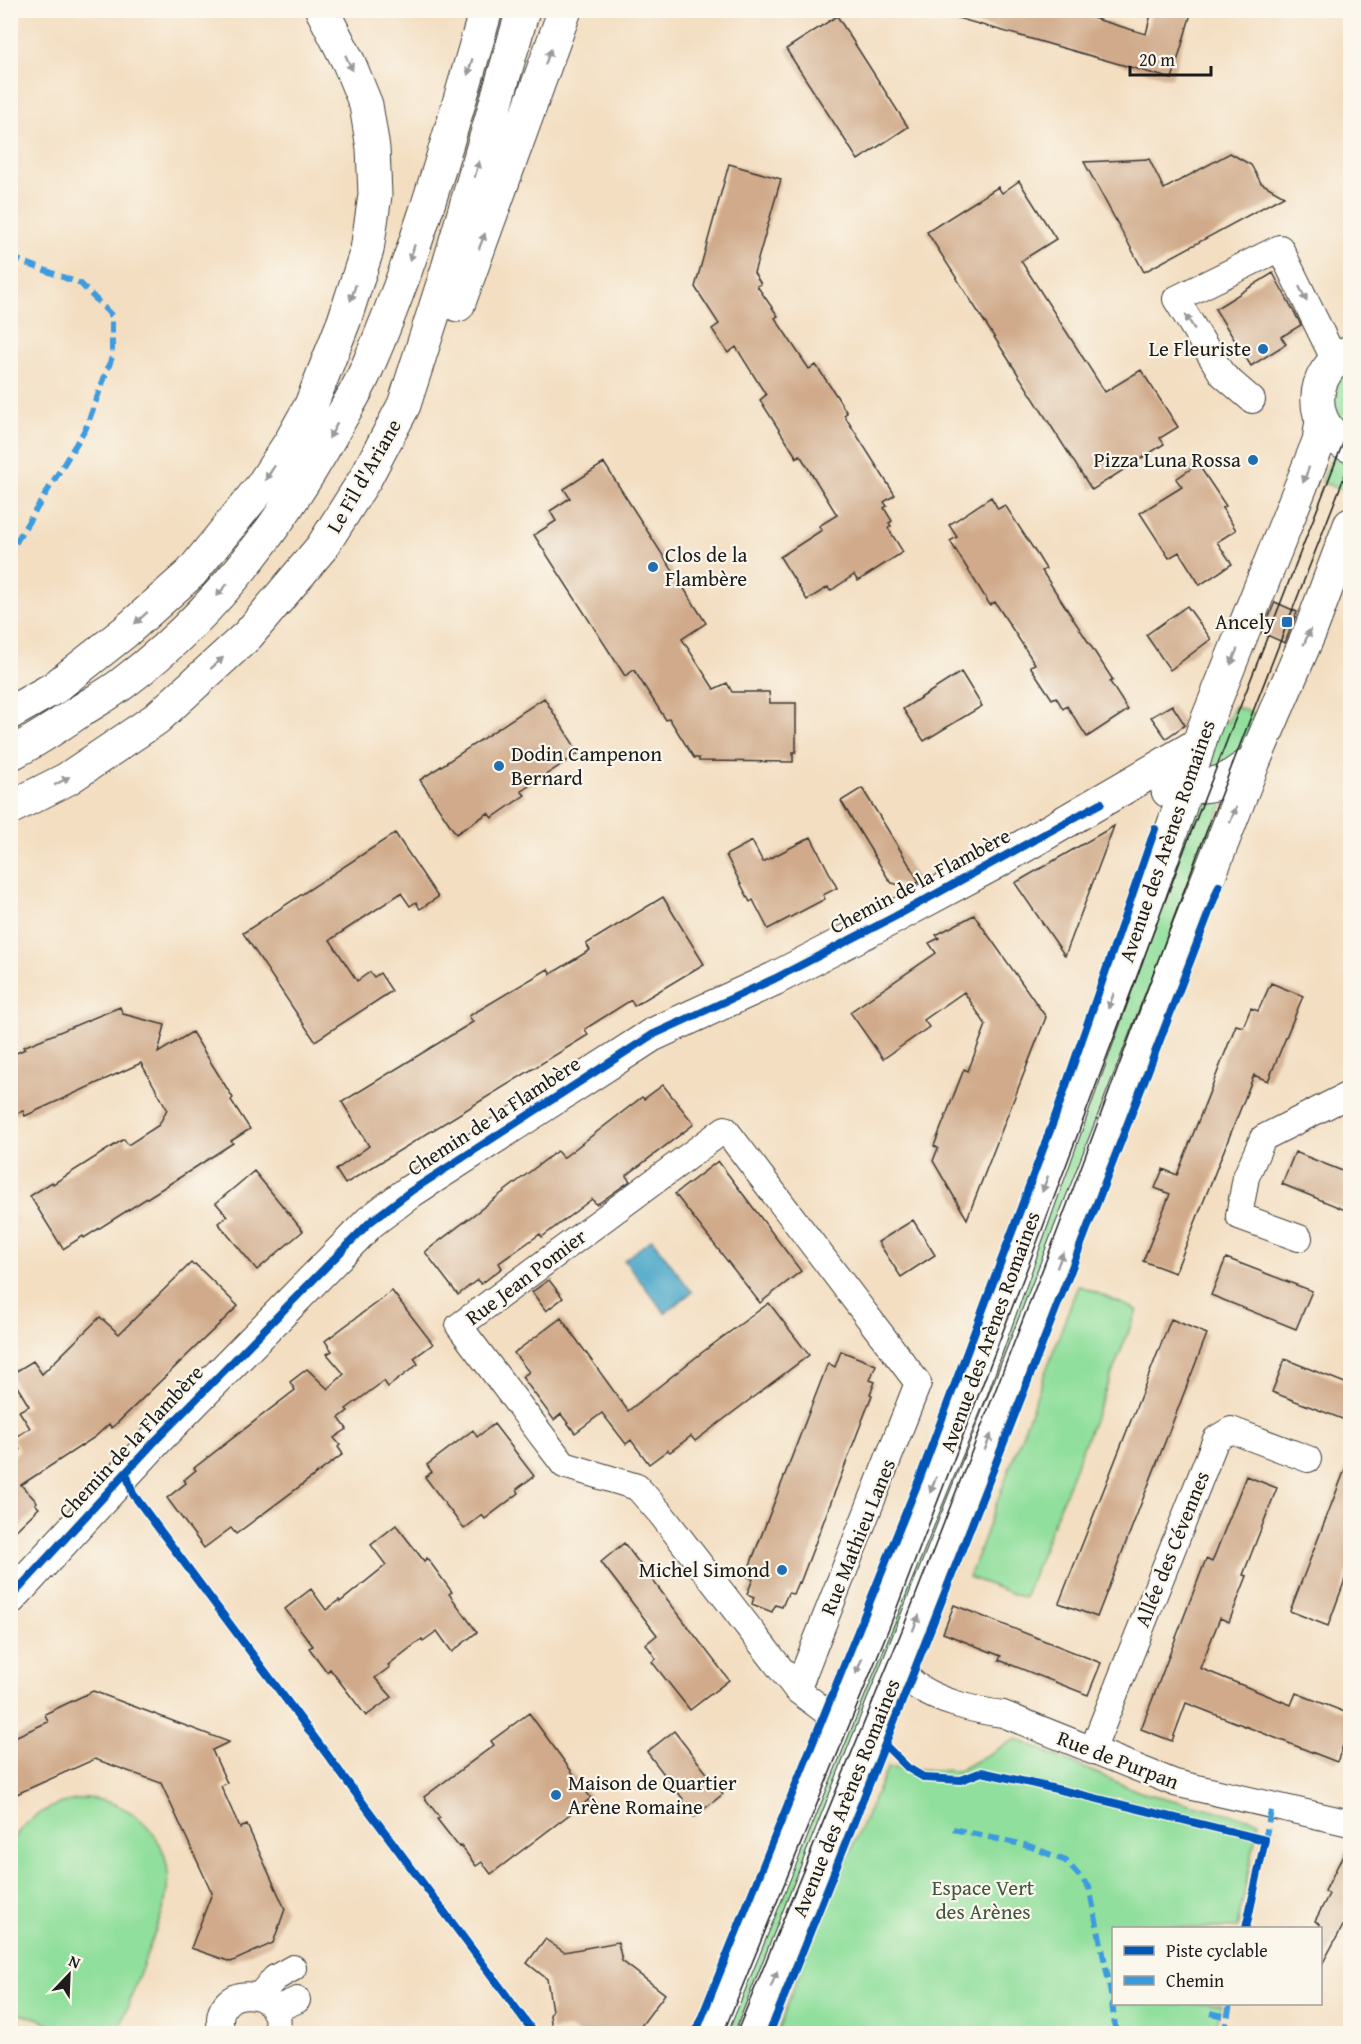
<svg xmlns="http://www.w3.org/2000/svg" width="1361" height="2044" viewBox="0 0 1361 2044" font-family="'Gentium Book Plus',serif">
  <rect width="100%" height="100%" fill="#fbf7ec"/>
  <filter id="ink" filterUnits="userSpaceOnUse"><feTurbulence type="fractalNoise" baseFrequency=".0167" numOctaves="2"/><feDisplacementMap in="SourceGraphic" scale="12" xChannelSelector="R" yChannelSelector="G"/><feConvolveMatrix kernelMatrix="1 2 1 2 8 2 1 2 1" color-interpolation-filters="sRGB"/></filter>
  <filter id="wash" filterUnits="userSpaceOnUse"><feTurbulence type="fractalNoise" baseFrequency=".008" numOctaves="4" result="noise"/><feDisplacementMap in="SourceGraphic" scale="24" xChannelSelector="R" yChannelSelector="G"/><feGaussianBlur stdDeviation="1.35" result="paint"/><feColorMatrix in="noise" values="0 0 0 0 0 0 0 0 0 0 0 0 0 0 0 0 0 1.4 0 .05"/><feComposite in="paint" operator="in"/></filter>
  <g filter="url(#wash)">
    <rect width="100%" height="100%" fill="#f3dec1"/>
    <path fill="#91df9c" stroke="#567e5c" stroke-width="1.5" d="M1350 370V426C1328 409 1329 387 1350 370Z
      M1335 450 1350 457V479L1345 492 1322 482Z
      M1234 706 1257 715 1241 755 1209 776V741L1217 720 1227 723Z
      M1228 790 743 2033 717 2034 1189 803Z
      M1078 1285 1137 1310 1024 1598 969 1577Z
      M1016 1739 1140 1792 1259 1821 1237 1928H1114V2004H1221L1215 2033H777L816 1926 888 1768 958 1771Z
      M86 1798C128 1801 164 1830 168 1873 169 1886 166 1898 163 1910L118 2033H59L40 2019 11 2012 10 1848C22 1816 55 1802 86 1798Z"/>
    <path fill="#4ba8c9" stroke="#346272" stroke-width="1.5" d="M652 1239 692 1292 665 1313 624 1260Z"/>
    <g id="blocks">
      <path fill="#d0aa8a" d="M955 10H1066L1146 34 1152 10H1192L1172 79 954 17Z
        M837 16 908 127 858 160 786 49Z
        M1230 153 1251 165 1261 183 1284 196 1144 272 1084 162 1149 159 1164 189Z
        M729 164 781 179 754 273 761 284 757 286 778 316 775 318 809 369 816 365 836 395 847 413 844 415 895 495 884 502 887 506 884 508 892 521 889 523 891 526 888 528 903 552 858 581 854 575 830 591 828 587 807 600 780 557 822 530 819 526 837 515 800 455 797 458 760 400 766 395 736 347 728 353 712 329 719 324 695 287Z
        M1019 181 1056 239 1021 261 1105 392 1141 370 1178 427 1160 438 1164 444 1092 490 927 232 998 187 1002 193Z
        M1273 273 1301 325 1281 337 1286 344 1251 366 1215 309Z
        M604 463 706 623 682 639 714 689 727 683 732 692H769L770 703H796V752H793V762L699 761V758H694L669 718 666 720 634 670 625 676 534 535 556 521 550 511 570 498 564 489Z
        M1198 464 1226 506 1222 508 1236 530 1217 542 1232 564 1200 585 1179 552 1169 558 1140 513 1182 487 1176 479Z
        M991 497 998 509 1005 505 1038 556 1046 569 1042 571 1113 680 1110 682 1128 710 1087 737 1067 706 1063 709 1056 697 1052 699 1030 666 1035 664 995 602 990 605 950 541 957 537 949 525Z
        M1275 602 1297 612 1285 643 1262 633Z
        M1187 606 1211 639 1170 670 1146 635Z
        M961 672 982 706 924 741 903 709Z
        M544 698 579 753 521 791 525 795 492 818 488 813 456 834 420 780Z
        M1172 705 1185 725 1166 738 1151 717Z
        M862 788 904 856 919 882 910 887 892 883 889 880 841 801Z
        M1114 826 1065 956 1015 883Z
        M395 833 438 897 420 909 416 902 410 906 401 893 330 940 357 981 370 972 374 977 380 973 392 991 315 1041 243 933Z
        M811 837 837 888 823 895 825 899 768 929 753 900 750 902 726 855 752 841 763 862Z
        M663 897 704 964 634 1006 631 1000 585 1029 588 1035 345 1184 336 1170 369 1146 342 1102 473 1022 469 1016 548 969 551 974 590 950 586 944Z
        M974 915 1046 1017 967 1219 933 1161 938 1148 934 1146 964 1069 968 1071 986 1025 964 992 924 1020 929 1027 883 1059 850 1012 936 953 929 943 939 938 936 935Z
        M1271 983 1303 996 1268 1081 1254 1075 1175 1273 1143 1261 1170 1194 1155 1188 1163 1169 1177 1175 1236 1025 1243 1027 1251 1008 1258 1011Z
        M120 1007 123 1014 165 1025 158 1053 192 1032 233 1098 231 1100 250 1129 231 1141 233 1143 182 1176 84 1238 83 1236 63 1249 30 1196 52 1182 53 1184 124 1139 128 1145 159 1125 167 1109 141 1063 25 1116 23 1111 10 1116V1056L25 1049 23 1047Z
        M663 1085 694 1124 626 1176 630 1181 599 1203 596 1204 592 1199 542 1237 540 1234 499 1263 502 1268 481 1284 477 1280 458 1295 425 1252 557 1151 563 1158 642 1097 644 1099Z
        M1295 1152 1350 1174V1212L1282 1184Z
        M718 1161 801 1271 760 1303 675 1194Z
        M254 1171 303 1231 257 1270 218 1223 227 1216 216 1203Z
        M913 1220 935 1255 901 1277 878 1242Z
        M1226 1258 1312 1291 1296 1329 1211 1295Z
        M191 1263 193 1265 195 1264 238 1306 112 1428 109 1424 95 1437 21 1485 37 1502 35 1504 39 1508 10 1536V1459L20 1450 13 1439 30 1428 19 1411 29 1406 10 1375 33 1361 42 1374 100 1317 119 1334Z
        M549 1280 563 1298 546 1311 532 1292Z
        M392 1291 433 1344 414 1358 418 1364 388 1387 384 1381 346 1409 348 1411 339 1418 347 1429 334 1438 340 1445 338 1447 343 1454 236 1534 231 1528 204 1548 167 1498 186 1483 184 1480 196 1470 194 1468 295 1390 290 1382 307 1369 328 1389 344 1374 327 1354 332 1351 325 1341Z
        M769 1303 809 1355 695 1441 691 1436 670 1452 668 1450 649 1464 631 1440 626 1444 602 1413 575 1433 561 1414 554 1420 522 1377 529 1372 514 1353 561 1318 628 1411 700 1354Z
        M1171 1319 1207 1334 1097 1617 1059 1603Z
        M841 1351 876 1365 870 1380 875 1382 870 1394 872 1395 800 1583 798 1582 793 1594 788 1593 782 1607 775 1605 772 1612 752 1604 754 1597 747 1594 753 1579 748 1577 752 1566 750 1565 828 1363 835 1367Z
        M1285 1359 1350 1385V1422L1272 1392Z
        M494 1424 534 1476 517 1489 519 1493 485 1519 482 1515 464 1529 425 1477 432 1472 427 1465 473 1430 477 1437Z
        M1349 1459 1350 1566 1328 1626 1290 1611Z
        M1246 1476 1277 1488 1243 1575 1247 1576 1229 1622 1220 1618 1200 1668 1291 1705 1296 1693 1350 1714V1745L1344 1743 1337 1762 1186 1703 1172 1741 1141 1729 1206 1559 1212 1562Z
        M396 1525 424 1561 427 1558 452 1592 449 1594 477 1632 452 1652 437 1631 423 1641 422 1639 388 1665 390 1667 375 1678 392 1697 366 1716 330 1669 327 1672 309 1648 313 1646 285 1609 311 1589 326 1610 339 1600 340 1602 386 1565 371 1545Z
        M624 1543 729 1680 690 1710 652 1662 656 1659 646 1644 657 1635 601 1562Z
        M954 1605 1101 1663 1088 1695 999 1660 1001 1656 943 1633Z
        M93 1691 229 1742 212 1750 227 1783 221 1786 240 1828 247 1825 285 1909 273 1943 231 1962 191 1948 212 1893 161 1783 95 1759 10 1797V1739L48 1722 45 1714Z
        M529 1713 591 1798 491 1874 482 1862 476 1866 461 1846 459 1847 437 1819 440 1818 424 1797 494 1745 491 1741Z
        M674 1731 723 1794 694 1817 682 1800 683 1799 647 1752Z
        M1350 1841V1913L1320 1968V1924L1315 1921 1329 1894 1325 1891Z
        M545 1939 564 1952 618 1942 622 1961 665 1994 635 2034H578L569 2028 552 2030 550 2015 552 2011 547 1979 527 1963Z"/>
    </g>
  </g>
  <g filter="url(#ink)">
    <use href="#blocks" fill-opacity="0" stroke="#3c3935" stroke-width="1.5"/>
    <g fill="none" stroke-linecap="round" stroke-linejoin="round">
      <g stroke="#3c3935" stroke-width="28">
        <path id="street" d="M1252 400 1222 374 1176 299 1280 248 1335 361
          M1299 1238 1239 1216 1246 1177 1263 1138 1350 1094
          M899 1666C903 1671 907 1676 911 1681 930 1700 977 1711 1003 1714L1175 1783 1350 1823
          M797 1690 918 1383 725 1129 459 1326 564 1465 637 1487 661 1514 797 1690 837 1720
          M1092 1751 1216 1439 1231 1430 1308 1459
          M259 1996 275 1978 293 1968
          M274 2010 297 2000
          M222 2034C206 1979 293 1986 275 2034"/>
      </g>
      <g stroke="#3c3935" stroke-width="35">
        <path id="secondary" d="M1350 352C1308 370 1306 428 1350 446
          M1168 791 1210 785 1226 780 1254 761
          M10 1598 156 1440 370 1222 411 1191 652 1035 774 979 894 917 991 865 1199 744
          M709 2034 971 1390 1179 810 1203 731 1319 441 1322 420
          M752 2034 1017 1369 1254 761 1311 629 1350 525"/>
      </g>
      <g stroke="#3c3935" stroke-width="35">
        <path id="highway" d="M458 305 565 10
          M10 713 54 688 125 632 191 573 261 487 291 441 311 405 344 321 367 250 375 195 373 148 366 105 349 63 322 10
          M10 754C34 742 55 728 77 713 92 703 109 694 123 683 211 617 280 527 333 432 343 413 355 395 364 375 416 258 450 134 486 10
          M10 808 67 779 156 719 248 635 322 547 365 479 404 405 448 268 523 10"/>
      </g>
      <use href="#street" stroke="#fff" stroke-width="26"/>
      <use href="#secondary" stroke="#fff" stroke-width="33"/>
      <use href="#highway" stroke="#fff" stroke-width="33"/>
      <path stroke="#1c1c1c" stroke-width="1.5" d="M723 2034 891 1623 1043 1227 1185 848 1350 425
        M736 2034 903 1628 1057 1232 1198 853 1350 462"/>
      <path stroke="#3c9bdf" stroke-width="6" stroke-dasharray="12 6" stroke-linecap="butt" d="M10 257 81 284 112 316V357L86 428 10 552
        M953 1829 1029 1846 1066 1861 1089 1887 1110 1987 1116 2034
        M1265 1840 1272 1806
        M1211 2013 1227 2017
        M1224 2034 1230 2004"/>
      <g stroke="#fbf7ec" stroke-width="11">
        <path id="cycleway" d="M126 1473 133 1494 535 2034
          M10 1598 156 1440 370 1222 411 1191 652 1035 774 979 894 917 1101 803
          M886 1746 908 1768 925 1778 961 1780 982 1772 1078 1794 1265 1840 1246 1928
          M695 2034 919 1480 1055 1117 1155 829
          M769 2034C923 1653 1072 1270 1219 886"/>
      </g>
      <use href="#cycleway" stroke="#0057b8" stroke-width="8"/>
    </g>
    <defs><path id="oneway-solid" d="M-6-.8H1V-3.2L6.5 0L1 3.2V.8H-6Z" transform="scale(1.5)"/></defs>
    <g fill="#999">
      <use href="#oneway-solid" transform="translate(548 57) rotate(-70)"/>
      <use href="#oneway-solid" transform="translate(349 63) rotate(65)"/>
      <use href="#oneway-solid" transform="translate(470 67) rotate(106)"/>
      <use href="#oneway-solid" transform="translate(477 169) rotate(-74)"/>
      <use href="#oneway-solid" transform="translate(482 241) rotate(-69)"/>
      <use href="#oneway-solid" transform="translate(412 253) rotate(108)"/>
      <use href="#oneway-solid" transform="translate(353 293) rotate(108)"/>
      <use href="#oneway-solid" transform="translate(1303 294) rotate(64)"/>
      <use href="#oneway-solid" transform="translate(1190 322) rotate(-122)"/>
      <use href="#oneway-solid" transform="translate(333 431) rotate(119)"/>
      <use href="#oneway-solid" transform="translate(270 473) rotate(123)"/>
      <use href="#oneway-solid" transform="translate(1306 475) rotate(111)"/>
      <use href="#oneway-solid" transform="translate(222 590) rotate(131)"/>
      <use href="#oneway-solid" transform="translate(141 618) rotate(138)"/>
      <use href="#oneway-solid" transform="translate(1307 637) rotate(-67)"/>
      <use href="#oneway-solid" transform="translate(1234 657) rotate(112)"/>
      <use href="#oneway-solid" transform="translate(217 663) rotate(-42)"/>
      <use href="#oneway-solid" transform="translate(62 781) rotate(-29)"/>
      <use href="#oneway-solid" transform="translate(1233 815) rotate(-69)"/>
      <use href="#oneway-solid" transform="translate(1111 1001) rotate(110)"/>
      <use href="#oneway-solid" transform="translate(1045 1184) rotate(110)"/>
      <use href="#oneway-solid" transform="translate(1060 1260) rotate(-69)"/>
      <use href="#oneway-solid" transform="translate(988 1442) rotate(-68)"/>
      <use href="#oneway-solid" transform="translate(933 1485) rotate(112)"/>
      <use href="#oneway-solid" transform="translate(916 1623) rotate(-68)"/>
      <use href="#oneway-solid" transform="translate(859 1666) rotate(112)"/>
      <use href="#oneway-solid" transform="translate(774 1979) rotate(-68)"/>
    </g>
  </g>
  <g fill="#1f6fb2" stroke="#fbf7ec" stroke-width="2">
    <circle cx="1263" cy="349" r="6"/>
    <circle cx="1253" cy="460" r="6"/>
    <circle cx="653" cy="567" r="6"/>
    <rect x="1281" y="616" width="12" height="12" rx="3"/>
    <circle cx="499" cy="766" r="6"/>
    <circle cx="782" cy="1570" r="6"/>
    <circle cx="556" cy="1795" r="6"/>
  </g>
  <g text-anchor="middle" stroke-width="4.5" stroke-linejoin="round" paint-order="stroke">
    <g font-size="21" fill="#1c1c1c" stroke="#fbf7ec" text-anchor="end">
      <text x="1251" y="356">Le Fleuriste</text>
      <text x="1241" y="467">Pizza Luna Rossa</text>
      <text x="665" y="562" text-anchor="start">Clos de la<tspan x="665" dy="24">Flambère</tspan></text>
      <text x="1275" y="629">Ancely</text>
      <text x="511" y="761" text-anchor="start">Dodin Campenon<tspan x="511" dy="24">Bernard</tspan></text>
      <text x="770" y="1577">Michel Simond</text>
      <text x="568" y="1790" text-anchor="start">Maison de Quartier<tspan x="568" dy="24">Arène Romaine</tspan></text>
    </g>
    <g font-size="21" fill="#1c1c1c" stroke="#fbf7ec">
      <text transform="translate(364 476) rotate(-60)" y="7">Le Fil d'Ariane</text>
      <text transform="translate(1167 841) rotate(-71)" y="7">Avenue des Arènes Romaines</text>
      <text transform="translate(920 881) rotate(-28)" y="7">Chemin de la Flambère</text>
      <text transform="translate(494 1116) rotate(-33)" y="7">Chemin de la Flambère</text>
      <text transform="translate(526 1277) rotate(-37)" y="7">Rue Jean Pomier</text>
      <text transform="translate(990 1332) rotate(-70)" y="7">Avenue des Arènes Romaines</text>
      <text transform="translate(131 1442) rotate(-47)" y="7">Chemin de la Flambère</text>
      <text transform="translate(858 1537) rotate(-68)" y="7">Rue Mathieu Lanes</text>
      <text transform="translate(1172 1549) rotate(-68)" y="7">Allée des Cévennes</text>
      <text transform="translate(1118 1760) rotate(21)" y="7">Rue de Purpan</text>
      <text transform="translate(846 1798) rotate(-68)" y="7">Avenue des Arènes Romaines</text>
    </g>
    <g font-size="21" fill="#3f5642" stroke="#fbf7ec">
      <text x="983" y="1895">Espace Vert<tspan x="983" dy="24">des Arènes</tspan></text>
    </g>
  </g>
  <rect width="1361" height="2044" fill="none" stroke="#fbf7ec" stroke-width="36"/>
  <rect x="1112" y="1927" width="210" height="78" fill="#fbf7ec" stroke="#a29f99" stroke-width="1.5"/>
  <rect x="1124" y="1946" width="30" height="9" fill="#0057b8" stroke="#a29f99" stroke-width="1.5"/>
  <text x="1166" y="1957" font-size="18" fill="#1c1c1c">Piste cyclable</text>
  <rect x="1124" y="1976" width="30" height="9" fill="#3c9bdf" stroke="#a29f99" stroke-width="1.5"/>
  <text x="1166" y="1987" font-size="18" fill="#1c1c1c">Chemin</text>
  <g transform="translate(69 1975) rotate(23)" stroke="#fbf7ec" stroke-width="4.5" paint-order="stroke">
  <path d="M0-4.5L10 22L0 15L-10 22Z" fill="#1c1c1c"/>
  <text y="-9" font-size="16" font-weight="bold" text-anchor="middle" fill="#1c1c1c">N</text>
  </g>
  <path d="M1130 66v9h81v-9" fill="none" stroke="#1c1c1c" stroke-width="3"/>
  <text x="1139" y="66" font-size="18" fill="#1c1c1c" stroke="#fbf7ec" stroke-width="4.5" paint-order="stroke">20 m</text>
</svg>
